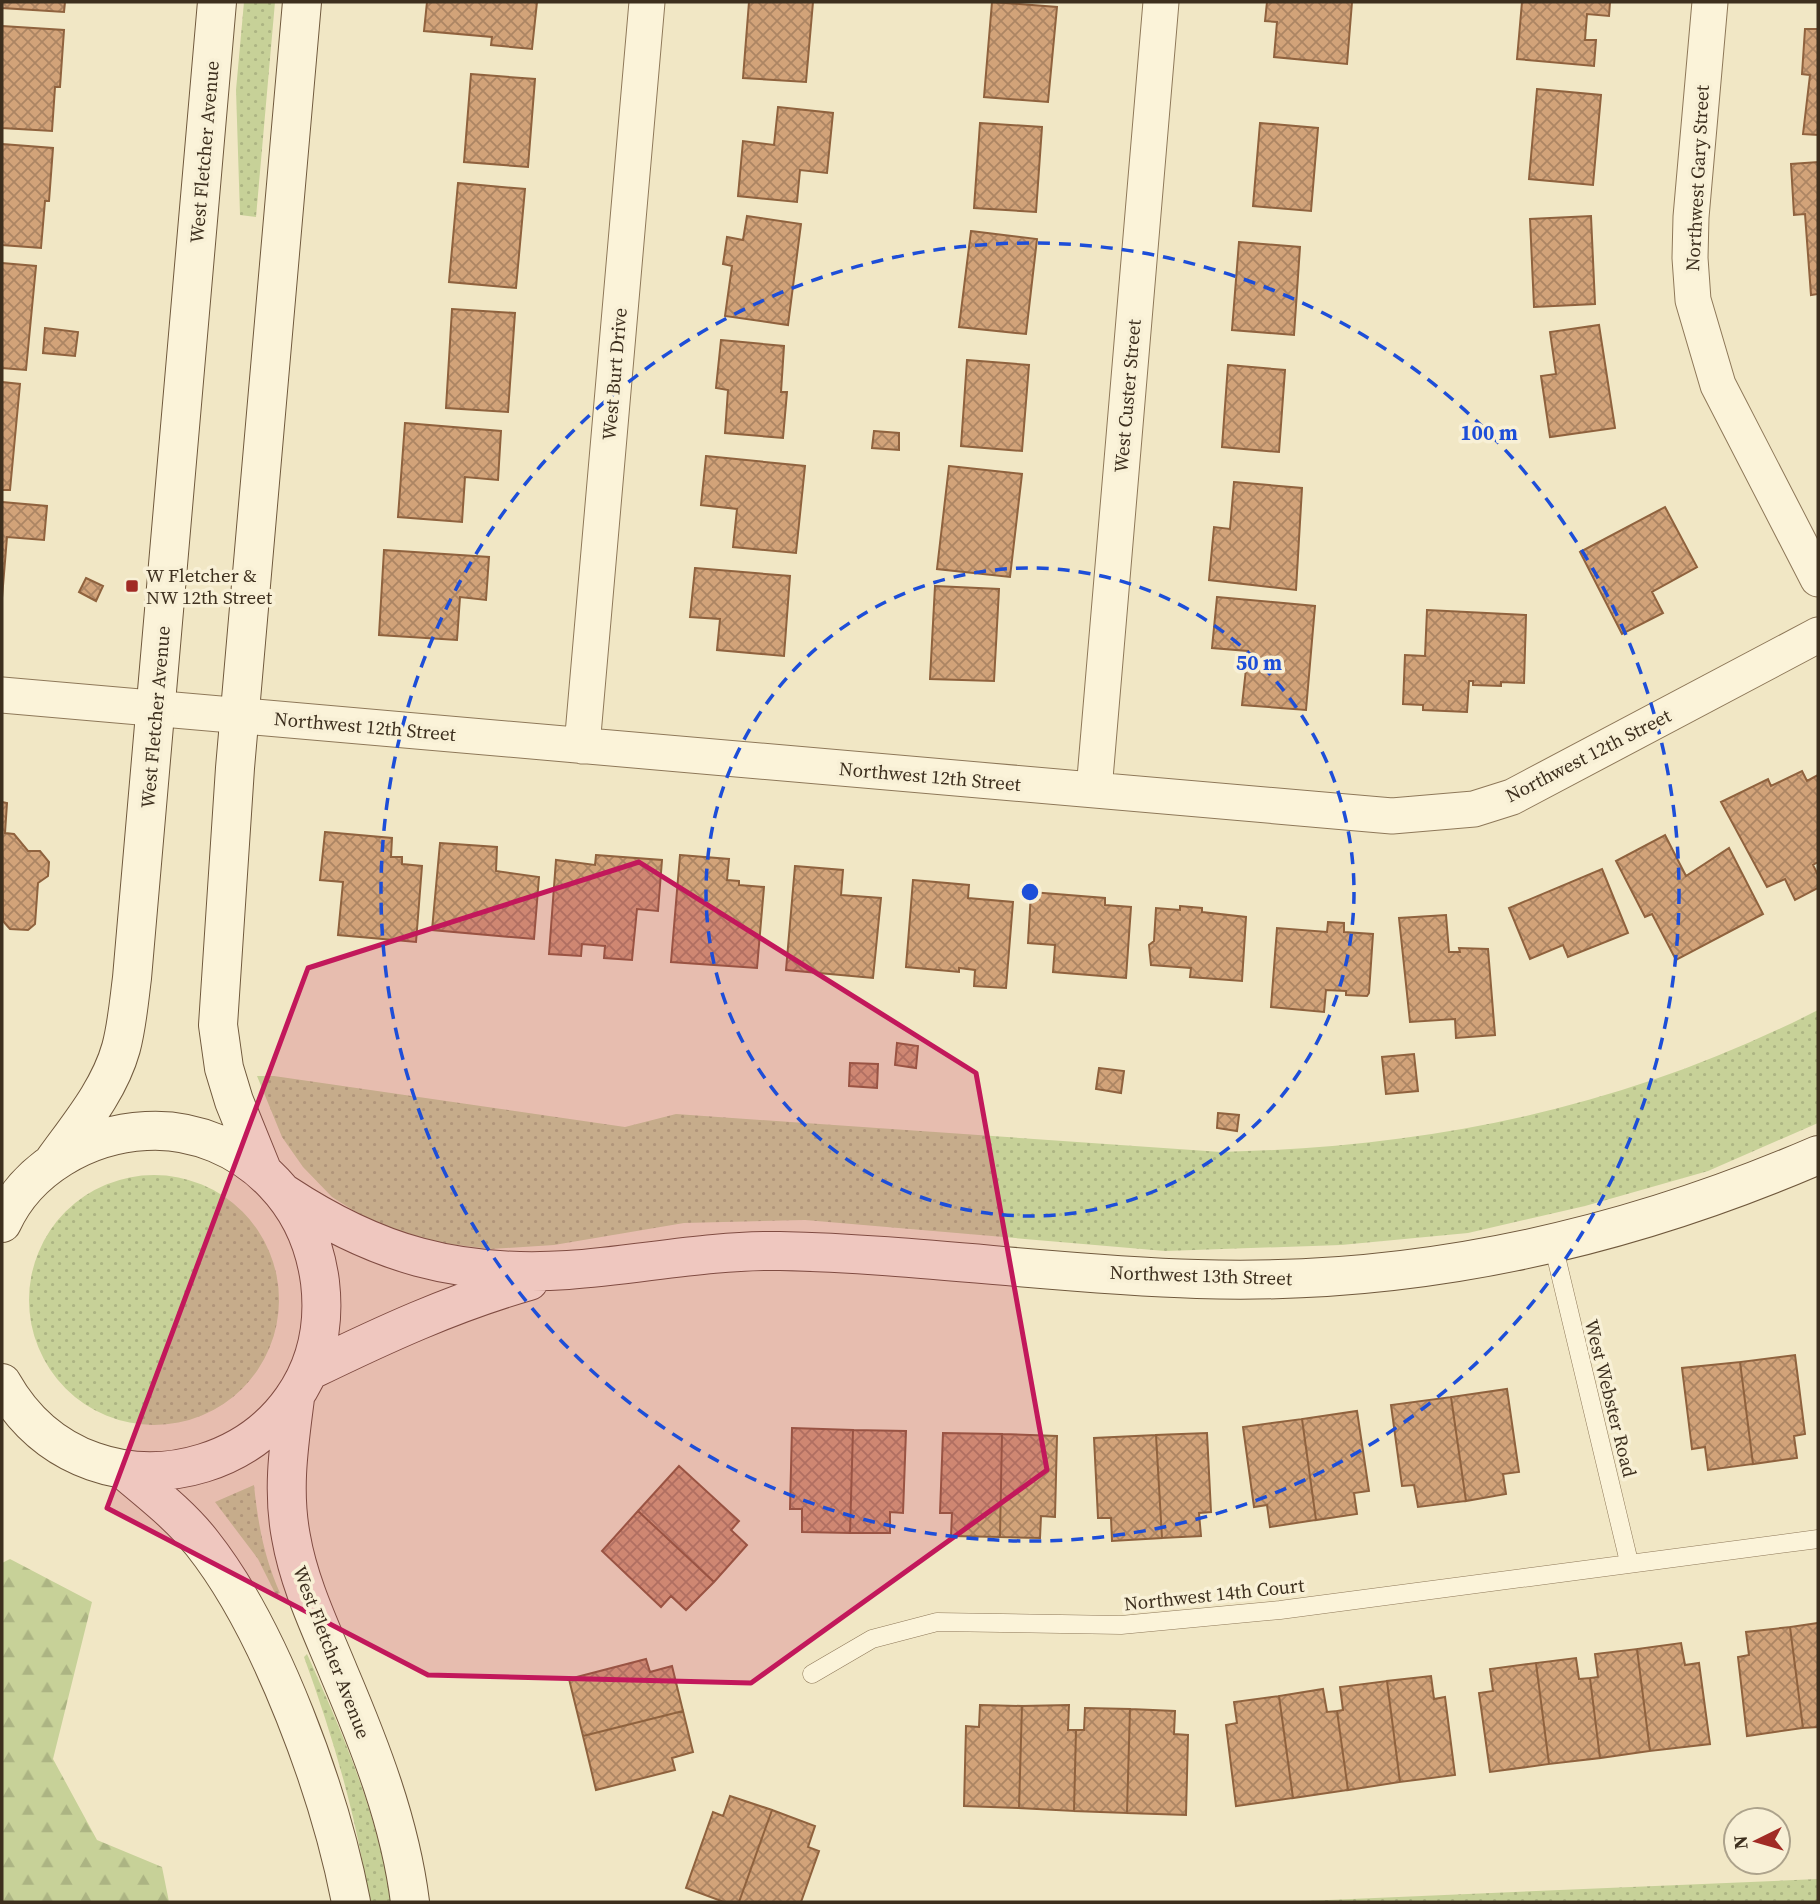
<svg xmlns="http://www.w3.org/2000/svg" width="1820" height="1904" viewBox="0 0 1820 1904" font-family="'Source Serif 4',serif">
  <defs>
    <pattern id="green-dots" width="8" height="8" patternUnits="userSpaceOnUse" patternTransform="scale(1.75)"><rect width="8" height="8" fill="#c7d198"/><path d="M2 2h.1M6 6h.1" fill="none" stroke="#acb483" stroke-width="1.8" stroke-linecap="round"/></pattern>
    <pattern id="forest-firs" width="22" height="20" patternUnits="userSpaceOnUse" patternTransform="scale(1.75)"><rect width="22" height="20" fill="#c7d198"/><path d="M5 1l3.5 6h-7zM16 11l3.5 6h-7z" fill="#acb483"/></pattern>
    <pattern id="building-cross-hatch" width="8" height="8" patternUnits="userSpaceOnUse" patternTransform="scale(1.75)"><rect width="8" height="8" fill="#d2a379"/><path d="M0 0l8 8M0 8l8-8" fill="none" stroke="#ac8563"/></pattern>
  </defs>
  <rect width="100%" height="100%" fill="#f1e7c5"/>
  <path fill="url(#green-dots)" d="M244 2H275L256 217 240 215 236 90Z
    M1818 1010V1123L1708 1171 1585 1206 1468 1233 1341 1245 1165 1251 805 1220 684 1223 554 1245 491 1249 422 1241 370 1221 332 1197 303 1167 282 1137 257 1076H274L625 1127 676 1114 1221 1152C1434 1147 1628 1107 1818 1010Z
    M29 1300a125 125 0 1 1 250 0a125 125 0 1 1-250 0Z
    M254 1485C258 1524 264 1557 280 1593L276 1595 258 1559 215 1502Z
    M307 1654C343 1734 378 1815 391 1902H369C357 1817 333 1737 304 1657Z
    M1818 1879V1902H1282Z"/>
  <path fill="url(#forest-firs)" d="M10 1559 92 1602 53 1759 97 1840 162 1867 169 1902H2V1563Z"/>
  <path fill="url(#building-cross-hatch)" stroke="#8f623e" stroke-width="2" d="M2 2H65L64 12 2 8Z
    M427 2H537L532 49 491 45 492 37 424 31Z
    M749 2H813L806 82 743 78Z
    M992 2 1057 7 1048 102 984 97Z
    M1267 2H1352L1347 64 1274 57 1277 22 1265 21Z
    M1522 2H1610L1609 16 1587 14 1585 40H1596L1594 66 1517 59Z
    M2 26 64 30 60 87H55L52 131 2 128Z
    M1805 29H1818V135L1803 134 1810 75 1802 74Z
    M471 74 535 79 528 167 464 162Z
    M1537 89 1601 95 1593 185 1529 179Z
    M778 107 833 113 827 173 800 170 797 202 738 196 743 141 774 145Z
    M980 123 1042 127 1036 212 974 208Z
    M1260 123 1318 128 1311 211 1253 206Z
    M2 144 53 148 49 201H45L41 248 2 245Z
    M1818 162V294L1811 295 1805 214 1794 215 1791 164Z
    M458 183 525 189 516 288 449 282Z
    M747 216 801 224 788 325 725 316 732 266 723 264 727 237 743 240Z
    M1591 216 1595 304 1534 307 1530 219Z
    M971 231 1037 239 1026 334 959 327Z
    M1239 242 1300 247 1294 335 1232 330Z
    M2 263 36 266 26 370 2 368Z
    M452 309 515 313 508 412 446 408Z
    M1599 325 1615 428 1550 437 1541 376 1556 374 1550 332Z
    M45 328 78 332 75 356 43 353Z
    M721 340 784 346 781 392H787L783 438 725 433 728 390 716 388Z
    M967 360 1029 365 1022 451 961 446Z
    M1228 365 1285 370 1279 452 1222 447Z
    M2 382 20 384 10 490H2Z
    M405 423 501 431 498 480 465 477 462 522 398 517Z
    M874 431 899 433V450L872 448Z
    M706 456 805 466 796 553 733 547 737 509 701 505Z
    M949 466 1022 474 1010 577 937 569Z
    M1234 482 1302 488 1296 590 1209 580 1214 527 1230 529Z
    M2 502 47 506 44 540 7 537 2 598Z
    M1665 507 1697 567 1652 592 1663 613 1622 634 1580 552Z
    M384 550 489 557 486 600 460 597 457 640 379 635Z
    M695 568 790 576 784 656 717 650 720 619 690 617Z
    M86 578 103 586 96 601 79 592Z
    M935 586 999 589 994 681 930 679Z
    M1217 597 1315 606 1306 710 1242 705 1248 651 1212 648Z
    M1427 610 1526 615 1524 683 1501 682V686L1473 685V681H1469L1467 712 1423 710V705L1403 704 1405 655 1425 656Z
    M1802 771 1807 781 1818 775V862L1813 865 1818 875V888L1795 900 1785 879 1767 887 1721 802 1768 779 1771 786Z
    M2 802 7 803 5 833 14 834 28 851H40L49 862 48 876 38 883 35 924 28 930 10 929 3 921Z
    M325 832 392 838 391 857H402V864L422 866 416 942 338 935 343 882 320 880Z
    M1665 835 1686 876 1729 848 1763 914 1676 960 1652 914 1645 917 1616 861Z
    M440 843 497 847 496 871 539 877 534 939 432 930Z
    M596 855 662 860 658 911 637 909 632 960 604 958 605 946 582 944 581 956 549 954 556 860 595 865Z
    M680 855 729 859 727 880 739 881V885L764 887 757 968 671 962Z
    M795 866 843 870 841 895 881 898 873 978 786 970Z
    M1602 869 1628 933 1568 957 1563 945 1530 959 1509 908Z
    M913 880 969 885 968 898 1013 902 1006 988 974 986 975 970 959 968V972L906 967Z
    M1031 892 1105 898V905L1131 907 1126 978 1053 972 1055 945 1028 943Z
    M1180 906 1202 908V912L1246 917 1242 981 1190 977 1191 968 1151 965 1149 945 1154 941 1156 908 1180 910Z
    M1446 915 1449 952H1460L1459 948 1488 949 1495 1035 1456 1038 1455 1019 1410 1022 1399 918Z
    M1328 922 1344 923V932L1373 934 1369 993 1367 996 1346 995V991L1326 990 1324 1012 1271 1007 1277 928 1327 932Z
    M897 1043 918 1046 916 1068 895 1065Z
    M1414 1054 1418 1091 1386 1094 1382 1057Z
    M850 1063 878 1064 877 1088 849 1086Z
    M1099 1068 1124 1071 1121 1093 1096 1089Z
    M1218 1113 1239 1115 1237 1131 1217 1128Z
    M1795 1355 1805 1434 1794 1436 1797 1458 1753 1464 1740 1362Z
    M1740 1362 1753 1464 1708 1470 1705 1447 1692 1449 1682 1368Z
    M1507 1389 1519 1472 1503 1474 1506 1494 1466 1501 1451 1397Z
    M1451 1397 1466 1501 1418 1507 1414 1485 1402 1486 1391 1405Z
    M1357 1411 1369 1491 1354 1493 1357 1514 1316 1520 1302 1419Z
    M1302 1419 1316 1520 1270 1527 1267 1505 1254 1507 1243 1427Z
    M792 1428 853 1430 850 1533 802 1532V1509H790Z
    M853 1430 906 1431 903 1513 890 1512V1533H850Z
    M943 1433 1002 1434 1000 1537 951 1536 952 1513H940Z
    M1207 1433 1211 1512 1199 1513 1201 1536 1162 1538 1156 1435Z
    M1002 1434 1057 1436 1055 1517 1041 1516 1040 1538 1000 1537Z
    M1156 1435 1162 1538 1112 1541 1111 1518H1098L1094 1438Z
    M679 1466 739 1521 731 1530 747 1545 714 1582 638 1511Z
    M638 1511 714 1582 686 1610 671 1596 661 1607 602 1551Z
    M1818 1623V1727L1803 1728 1790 1627Z
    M1790 1627 1803 1728 1747 1736 1738 1657 1749 1655 1746 1632Z
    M1681 1643 1685 1665 1699 1663 1710 1744 1650 1751 1637 1649Z
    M1637 1649 1650 1751 1600 1758 1590 1678 1598 1677 1595 1654Z
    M1576 1658 1579 1679 1590 1678 1600 1758 1549 1764 1536 1663Z
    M646 1659 650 1672 672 1666 683 1711 583 1736 569 1679Z
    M1536 1663 1549 1764 1490 1772 1479 1693 1493 1691 1490 1669Z
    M1431 1676 1434 1699 1445 1697 1455 1775 1400 1782 1387 1681Z
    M1387 1681 1400 1782 1348 1790 1337 1711 1343 1710 1340 1687Z
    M1323 1689 1327 1712 1337 1711 1348 1790 1293 1798 1279 1696Z
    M1279 1696 1293 1798 1236 1806 1226 1725 1237 1723 1234 1702Z
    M980 1705 1022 1706 1019 1808 964 1806 966 1726 979 1727Z
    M1069 1705 1068 1730H1076L1074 1811 1019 1808 1022 1706Z
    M1085 1708 1130 1709 1127 1813 1074 1811 1076 1730H1084Z
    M1130 1709 1175 1711 1174 1734 1188 1735 1186 1815 1127 1813Z
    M683 1711 693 1752 672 1758 675 1770 596 1790 583 1736Z
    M730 1796 772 1810 739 1902H724L686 1888 713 1812 723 1816Z
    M772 1810 815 1826 808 1847 819 1851 801 1902H739Z"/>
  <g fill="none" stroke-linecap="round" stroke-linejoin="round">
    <g stroke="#8e7859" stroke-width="19">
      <path id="service" d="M1553 1244 1629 1562
        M812 1674 872 1639 937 1622 1121 1625 1280 1610 1818 1539"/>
    </g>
    <g stroke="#8e7859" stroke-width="37">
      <path id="minor" d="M1710 2 1691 217 1690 258 1693 300 1718 385 1818 579
        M2 695 1392 816 1474 809 1512 797 1818 635
        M582 746 647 2
        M1094 790 1161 2"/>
    </g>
    <g stroke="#70593d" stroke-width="40">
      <path id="secondary" d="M53 1162C78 1127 109 1091 121 1048 127 1026 129 1001 132 978L217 2
        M262 1170 234 1101 224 1068 218 1025 235 768 302 2
        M285 1194C376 1254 457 1277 568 1270 639 1265 708 1250 780 1251 919 1254 1058 1275 1197 1279 1413 1286 1621 1240 1818 1155
        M2 1223C27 1168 87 1134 146 1131 194 1128 242 1149 274 1183 301 1211 315 1244 320 1282 342 1469 93 1544 2 1383
        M311 1370C383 1335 452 1303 529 1281
        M295 1398C289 1445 282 1490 291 1537 299 1584 321 1629 339 1673 370 1746 400 1822 410 1902
        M124 1470C151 1493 180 1515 202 1543 271 1630 330 1793 351 1902"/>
    </g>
    <use href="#service" stroke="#fbf3d9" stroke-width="18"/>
    <use href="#minor" stroke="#fbf3d9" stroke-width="35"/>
    <use href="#secondary" stroke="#fbf3d9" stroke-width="38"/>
  </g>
  <path fill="#c2185b" fill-opacity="0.2" stroke="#c2185b" stroke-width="5" stroke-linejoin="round" d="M639 862 976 1073 1047 1470 751 1683 428 1675 107 1508 308 968Z"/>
  <g fill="none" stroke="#1d4ed8" stroke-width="3.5" stroke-dasharray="12 9">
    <circle cx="1030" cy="892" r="324"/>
    <circle cx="1030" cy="892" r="649"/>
  </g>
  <rect fill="#a12b25" stroke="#f8f0d6" stroke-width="2.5" x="125" y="579" width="14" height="14" rx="3.5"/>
  <g text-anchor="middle" stroke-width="7" stroke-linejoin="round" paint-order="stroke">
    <g font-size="19" fill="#3d2f1e" stroke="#f8f0d6">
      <text transform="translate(204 152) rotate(-85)" y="7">West Fletcher Avenue</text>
      <text transform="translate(1697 178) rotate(-87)" y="7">Northwest Gary Street</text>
      <text transform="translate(614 374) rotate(-85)" y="7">West Burt Drive</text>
      <text transform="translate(1127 396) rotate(-85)" y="7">West Custer Street</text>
      <text transform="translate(155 717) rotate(-85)" y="7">West Fletcher Avenue</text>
      <text transform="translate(365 726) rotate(5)" y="7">Northwest 12th Street</text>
      <text transform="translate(1588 755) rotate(-27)" y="7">Northwest 12th Street</text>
      <text transform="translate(930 776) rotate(5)" y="7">Northwest 12th Street</text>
      <text transform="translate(1201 1275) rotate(2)" y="7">Northwest 13th Street</text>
      <text transform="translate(1611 1398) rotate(76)" y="7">West Webster Road</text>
      <text transform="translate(1214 1594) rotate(-6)" y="7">Northwest 14th Court</text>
      <text transform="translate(332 1652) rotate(69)" y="7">West Fletcher Avenue</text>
    </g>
    <g font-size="19" fill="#3d2f1e" stroke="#f8f0d6" text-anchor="start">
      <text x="146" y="582">W Fletcher &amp;<tspan x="146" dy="22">NW 12th Street</tspan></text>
    </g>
  </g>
  <circle cx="1030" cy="892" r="10" fill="#1d4ed8" stroke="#f8f0d6" stroke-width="3.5"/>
  <g font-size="21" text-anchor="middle" font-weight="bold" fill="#1d4ed8" stroke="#f8f0d6" stroke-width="7" stroke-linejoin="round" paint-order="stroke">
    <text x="1489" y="440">100 m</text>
    <text x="1259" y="670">50 m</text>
  </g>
  <rect width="1820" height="1904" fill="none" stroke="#3d2f1e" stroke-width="7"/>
  <g transform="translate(1757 1841) rotate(265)"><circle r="33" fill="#f8f0d6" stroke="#ada38c" stroke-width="2"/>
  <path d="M0-5L12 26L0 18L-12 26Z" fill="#a12b25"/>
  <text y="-10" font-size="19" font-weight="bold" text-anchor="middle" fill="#3d2f1e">N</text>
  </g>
</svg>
